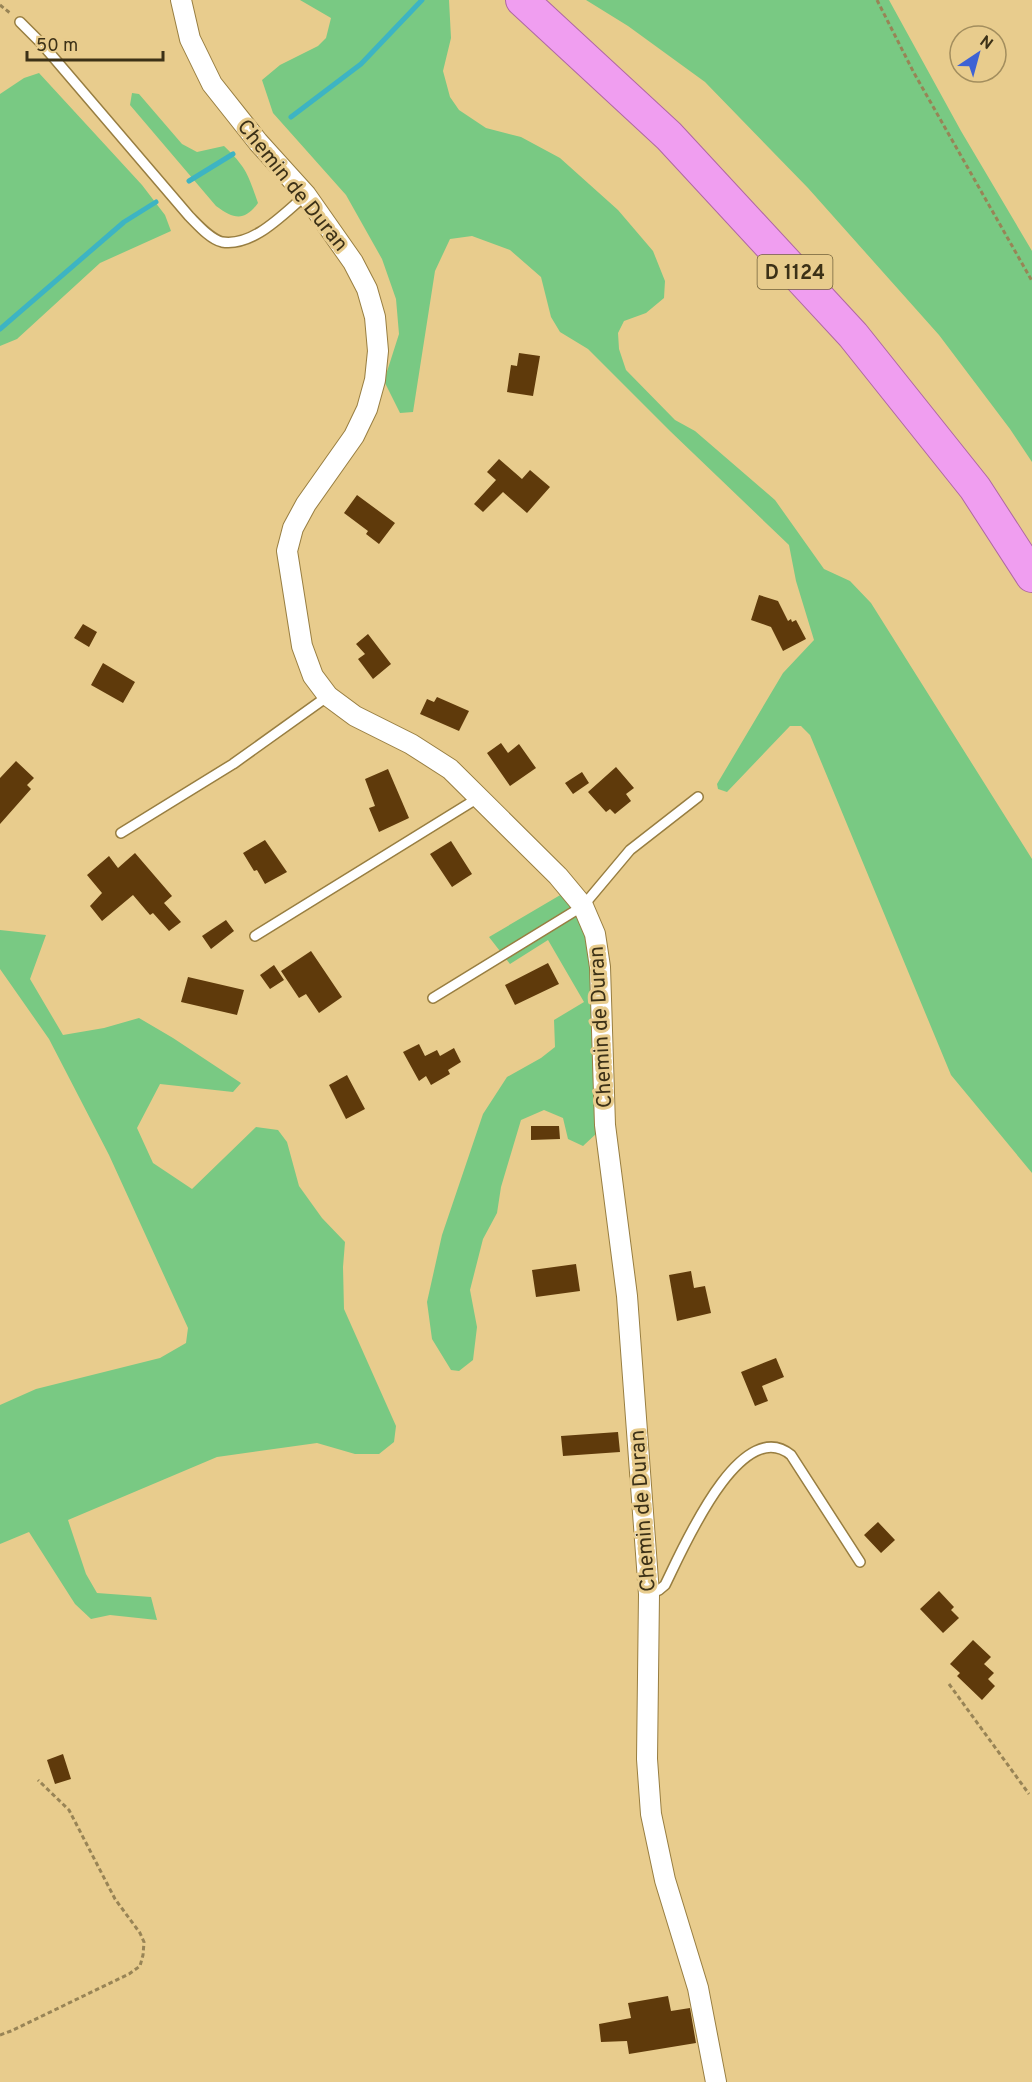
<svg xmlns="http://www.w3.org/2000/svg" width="1032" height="2082" viewBox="0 0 1032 2082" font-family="Overpass,sans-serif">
  <rect width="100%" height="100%" fill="#e8cc8d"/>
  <path fill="#79c983" d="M300 0H449L451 38 443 71 450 97 459 110 486 128 521 137 560 158 618 210 653 251 665 281 664 298 646 313 624 321 618 333 619 349 626 370 675 420 695 431 775 500 824 569 850 581 871 603 1032 859V1173L951 1075 810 735 801 726H790L727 792 718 789 717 784 783 673 814 640 796 581 789 545 670 431 588 349 560 332 551 317 541 277 510 250 472 236 450 239 435 271 413 412 400 413 384 381 399 334 396 299 382 259 346 195 273 113 262 80 280 65 318 46 326 38 331 18Z
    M586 0H889L961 131 1032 251V462L1010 429 939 335 808 188 705 82 628 26Z
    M39 73 142 185 165 215 171 231 100 263 17 339 0 346V94L24 78Z
    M132 93 139 94 182 144 197 152 224 146C246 167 248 174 258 203 244 222 234 219 216 206L130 105Z
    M562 894 581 921 589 941 594 969 597 1133 583 1146 568 1139 563 1118 544 1110 521 1120 501 1187 497 1213 483 1239 470 1290 477 1327 473 1360 459 1371 451 1370 432 1339 427 1302 442 1235 483 1114 507 1077 541 1058 555 1047 554 1020 584 1002 548 940 510 964 489 937Z
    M0 930 46 935 30 979 63 1035 104 1028 139 1018 173 1038 241 1083 233 1092 160 1084 137 1128 153 1163 192 1189 256 1127 278 1130 287 1142 299 1186 322 1218 345 1242 343 1267 344 1309 396 1426 394 1442 379 1454H355L317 1443 217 1457 68 1520 86 1574 97 1593 151 1597 157 1620 110 1615 91 1619 75 1604 29 1532 0 1544V1405L36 1389 160 1358 186 1343 188 1328 109 1155 49 1039 0 969Z"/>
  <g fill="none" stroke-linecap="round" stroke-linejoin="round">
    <path stroke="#3db4c3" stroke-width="5" d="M291 117 361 64 422 0
      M189 181 233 154
      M0 329 124 222 156 202"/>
  </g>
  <path fill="#5f3a0b" d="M519 353 540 356 533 396 507 392 511 365 517 366Z
    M499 459 522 479 530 470 550 487 527 513 503 492 483 512 474 504 496 480 487 472Z
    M357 495 395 523 379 544 366 534 368 531 344 513Z
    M759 595 778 601 788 621 791 619 792 622 796 620 806 639 783 651 771 627 751 620Z
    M83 624 97 632 89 647 74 638Z
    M368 634 391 664 373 679 358 659 365 654 356 644Z
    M103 663 135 682 123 703 91 685Z
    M437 697 469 711 459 731 420 714 427 699 434 702Z
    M501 743 508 753 519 744 536 768 510 786 487 753Z
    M16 761 34 778 27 785 31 789 0 824V778Z
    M616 767 634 788 626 794 631 801 615 814 610 809 606 812 588 792Z
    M388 769 409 818 379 832 369 808 375 806 365 779Z
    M582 772 589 783 573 794 565 783Z
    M265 840 287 872 265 884 257 870 254 871 243 853Z
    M451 841 472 874 452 887 430 854Z
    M135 853 172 896 164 903 181 922 169 931 153 913 150 915 133 895 102 921 90 906 102 893 87 875 109 856 118 868Z
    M226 920 234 931 211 949 202 936Z
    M311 951 342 997 319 1013 306 994 299 998 281 971Z
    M548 963 559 984 515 1005 505 985Z
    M274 965 284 980 270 989 260 975Z
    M188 977 244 990 237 1015 181 1002Z
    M419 1044 425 1056 437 1050 440 1056 454 1048 461 1062 448 1070 450 1074 431 1085 426 1076 419 1081 403 1052Z
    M347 1075 365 1109 346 1119 329 1085Z
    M531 1126H559L560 1139 531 1140Z
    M576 1264 580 1291 536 1297 532 1270Z
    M691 1271 694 1288 705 1286 711 1313 677 1321 669 1275Z
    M776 1358 784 1377 762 1386 768 1401 755 1406 741 1372Z
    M618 1432 620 1452 563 1456 561 1436Z
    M878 1522 895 1540 881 1553 864 1535Z
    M939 1591 954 1607 951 1610 959 1618 943 1633 920 1609Z
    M973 1640 991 1657 984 1664 994 1673 988 1679 995 1686 982 1700 957 1676 960 1673 950 1664Z
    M63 1754 71 1779 55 1784 47 1760Z
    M668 1996 671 2011 690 2008 696 2043 629 2054 627 2041 601 2042 599 2024 631 2018 628 2003Z"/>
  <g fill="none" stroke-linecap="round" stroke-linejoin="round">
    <g stroke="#987e41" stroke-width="12">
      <path id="service" d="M20 22 42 44 189 216C198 225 210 239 222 242 254 247 284 213 306 195
        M121 833 233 764 328 696
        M255 936 478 798
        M433 998 583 906 630 850 698 797
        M649 1594 659 1590 665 1585C681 1553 740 1413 791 1455L860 1562"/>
    </g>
    <g stroke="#987e41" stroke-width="22">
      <path id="minor" d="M181 0 190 39 212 84 258 142 306 195 353 262 367 289 375 317 378 351 375 380 367 409 354 436 306 504 293 528 287 551 302 646 313 676 328 696 355 716 411 744 450 769 558 876 583 906 595 934 600 967 605 1125 627 1296 649 1594 647 1759 651 1814 665 1880 698 1988 716 2082"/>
    </g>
    <g stroke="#af68a2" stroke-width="34">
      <path id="trunk" d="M522 0 669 136 853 335 975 488 1032 576"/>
    </g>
    <path stroke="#988456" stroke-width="3" stroke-dasharray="4.5 3" stroke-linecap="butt" d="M877 0 914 73 1032 281
      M0 5 10 13
      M949 1684 1029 1794
      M0 2035 11 2031 129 1974 140 1966 143 1955 144 1942 140 1933 115 1899 69 1810 38 1780"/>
    <use href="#service" stroke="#fff" stroke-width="9"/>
    <use href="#minor" stroke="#fff" stroke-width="20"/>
    <use href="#trunk" stroke="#f09ef0" stroke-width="32"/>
  </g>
  <g text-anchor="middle" stroke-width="6" stroke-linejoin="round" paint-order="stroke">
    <rect fill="#e8cc8d" stroke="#70603a" stroke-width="1.5" x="757.5" y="255" width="75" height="34" rx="4.5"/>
    <g font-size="20" font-weight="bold" fill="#3c3117">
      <text x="795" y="279">D 1124</text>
    </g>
    <g font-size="21" fill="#3c3117" stroke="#e8cc8d">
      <text transform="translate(293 185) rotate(51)" y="7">Chemin de Duran</text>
      <text transform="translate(600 1027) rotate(-93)" y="7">Chemin de Duran</text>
      <text transform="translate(642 1511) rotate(-94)" y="7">Chemin de Duran</text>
    </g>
  </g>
  <g transform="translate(978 54) rotate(36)"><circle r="28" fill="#e8cc8d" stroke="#a38e5e" stroke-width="1.5"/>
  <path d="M0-4.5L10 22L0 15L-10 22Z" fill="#3e62d4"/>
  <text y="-9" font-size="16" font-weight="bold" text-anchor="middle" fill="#3c3117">N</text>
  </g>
  <path d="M27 51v9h136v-9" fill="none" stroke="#3c3117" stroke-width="3"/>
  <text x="36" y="51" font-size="18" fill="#3c3117" stroke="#e8cc8d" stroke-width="4.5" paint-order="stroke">50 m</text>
</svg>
